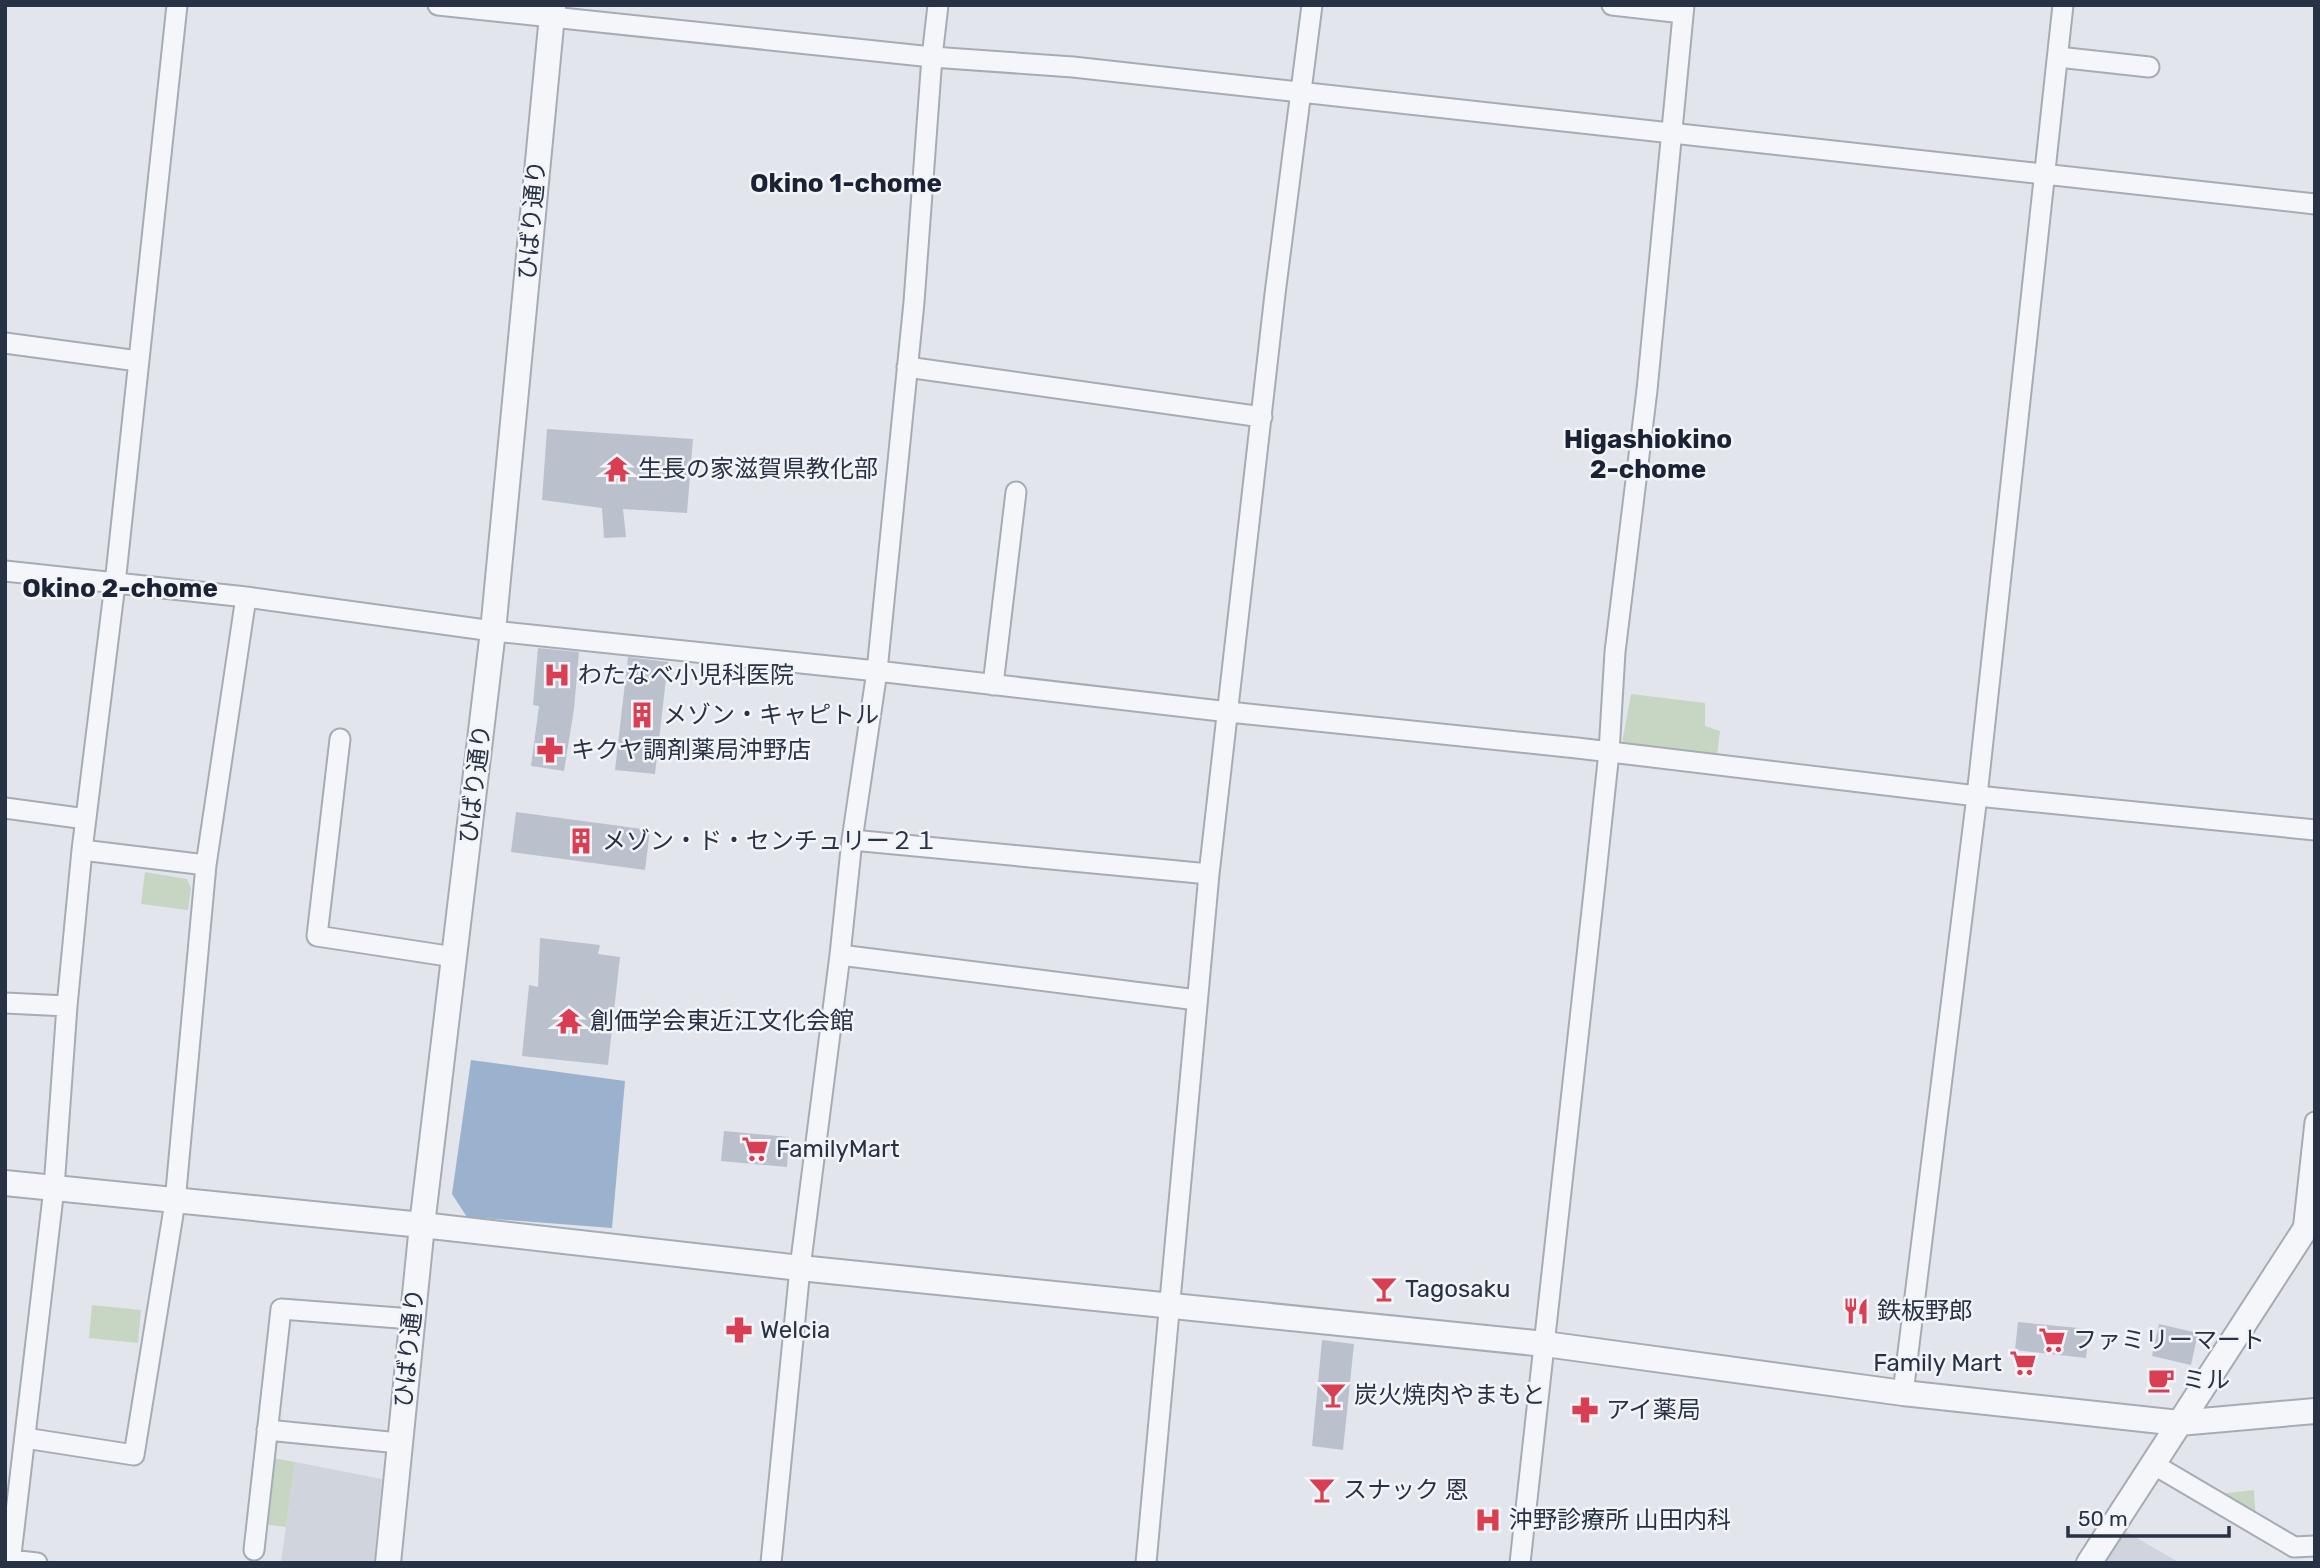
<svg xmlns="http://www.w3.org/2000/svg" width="2320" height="1568" viewBox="0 0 2320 1568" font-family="Rubik,'Noto Sans JP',sans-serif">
  <rect width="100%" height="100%" fill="#e2e5eb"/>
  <path fill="#d0d4dd" d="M295 1462 382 1479 374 1563H281Z
    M2125 1531 2180 1563H2105Z"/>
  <path fill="#c7d6c2" d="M1631 694 1705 703V726L1720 731 1717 755 1622 743Z
    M145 872 187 879 191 888 188 910 141 904Z
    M92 1305 141 1310 138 1343 89 1338Z
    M266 1457 295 1462 286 1527 262 1524Z
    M2254 1490 2256 1521 2210 1495Z"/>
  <path fill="#9ab2ce" d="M471 1060 625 1081 612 1228 467 1217 452 1194Z"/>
  <path fill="#bbc1cc" d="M547 429 693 439 687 513 623 509 626 537 604 538 602 508 542 500Z
    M538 648 579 652 574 709 564 771 531 766 539 706 533 705Z
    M628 657 668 662 655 774 615 770Z
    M516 812 650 830 645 870 511 852Z
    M540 938 600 945 598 954 620 957 608 1065 522 1056 529 985 538 987Z
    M724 1131 789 1137 787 1167 721 1161Z
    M2018 1322 2089 1329 2086 1358 2015 1350Z
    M2159 1324 2198 1333 2191 1365 2152 1356Z
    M1322 1340 1354 1344 1343 1450 1312 1446Z"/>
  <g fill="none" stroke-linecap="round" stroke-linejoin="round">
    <g stroke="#a6acb6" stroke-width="23">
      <path id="minor" d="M438 5 932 57 1073 67 2315 204
        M1612 5 1683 13
        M2058 57 2149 67
        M5 343 138 361
        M907 367 1262 417
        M5 571 246 597 493 631 877 671 1229 712 1577 748 1977 796 2315 830
        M993 685 1016 492
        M340 739 317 936 454 957
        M5 808 86 819
        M852 840 1209 874
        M82 850 206 865
        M840 955 1197 1000
        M5 1003 67 1006
        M2303 1231 2315 1122
        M1903 1393 1977 796 2063 5
        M267 1430 399 1443
        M25 1438 134 1455 175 1202 206 865 246 597
        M2153 1464 2294 1547 2315 1546
        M254 1550 281 1309 412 1319
        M10 1560 37 1563
        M10 1563 54 1188 67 1006 82 850 115 584 177 5
        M771 1563 800 1268 840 955 852 840 877 671 914 302 932 57 938 5
        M1146 1563 1209 874 1275 294 1312 5
        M1520 1563 1595 883 1609 752 1615 652 1647 390 1684 5"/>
    </g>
    <g stroke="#a6acb6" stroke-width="28">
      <path id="tertiary" d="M5 1183 422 1225 800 1268 1545 1344 1903 1393 2179 1423 2315 1411
        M388 1563 422 1225 493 631 553 5
        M2089 1563 2315 1214"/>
    </g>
    <use href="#minor" stroke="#f5f6f9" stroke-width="19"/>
    <use href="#tertiary" stroke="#f5f6f9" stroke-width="24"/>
  </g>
  <defs>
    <g id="temple-bare" transform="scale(2.1)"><path d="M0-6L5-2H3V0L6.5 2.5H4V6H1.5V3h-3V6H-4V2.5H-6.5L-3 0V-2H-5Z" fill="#d93e53" stroke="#f2f4f8" stroke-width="2.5" paint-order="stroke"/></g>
    <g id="hospital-bare" transform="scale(2.1)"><path d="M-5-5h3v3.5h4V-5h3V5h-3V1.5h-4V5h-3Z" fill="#d93e53" stroke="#f2f4f8" stroke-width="2.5" paint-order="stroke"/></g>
    <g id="building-bare" transform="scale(2.1)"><path d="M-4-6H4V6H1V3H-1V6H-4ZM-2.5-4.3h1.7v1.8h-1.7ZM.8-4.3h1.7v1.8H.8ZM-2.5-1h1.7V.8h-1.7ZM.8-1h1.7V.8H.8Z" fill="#d93e53" stroke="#f2f4f8" stroke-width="2.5" paint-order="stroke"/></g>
    <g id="pharmacy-bare" transform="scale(2.1)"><path d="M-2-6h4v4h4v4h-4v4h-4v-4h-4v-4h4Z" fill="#d93e53" stroke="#f2f4f8" stroke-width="2.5" paint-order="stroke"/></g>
    <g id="supermarket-bare" transform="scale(2.1)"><path d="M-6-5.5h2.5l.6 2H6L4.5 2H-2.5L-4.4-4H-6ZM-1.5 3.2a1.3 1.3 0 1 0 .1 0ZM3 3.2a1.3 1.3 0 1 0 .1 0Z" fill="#d93e53" stroke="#f2f4f8" stroke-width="2.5" paint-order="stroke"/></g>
    <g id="bar-bare" transform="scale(2.1)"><path d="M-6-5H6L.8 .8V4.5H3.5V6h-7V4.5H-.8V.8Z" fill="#d93e53" stroke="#f2f4f8" stroke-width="2.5" paint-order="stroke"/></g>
    <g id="restaurant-bare" transform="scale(2.1)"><path d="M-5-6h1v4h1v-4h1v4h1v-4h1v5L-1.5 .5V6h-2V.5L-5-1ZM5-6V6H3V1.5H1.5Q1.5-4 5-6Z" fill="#d93e53" stroke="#f2f4f8" stroke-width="2.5" paint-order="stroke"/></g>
    <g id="cafe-bare" transform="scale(2.1)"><path d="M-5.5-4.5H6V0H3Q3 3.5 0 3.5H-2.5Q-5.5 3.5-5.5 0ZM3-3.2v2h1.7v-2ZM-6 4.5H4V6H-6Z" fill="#d93e53" stroke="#f2f4f8" stroke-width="2.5" paint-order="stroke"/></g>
  </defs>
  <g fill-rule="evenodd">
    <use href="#temple-bare" x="617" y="469"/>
    <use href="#hospital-bare" x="557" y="675"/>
    <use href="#building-bare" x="642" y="715"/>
    <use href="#pharmacy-bare" x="550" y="750"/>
    <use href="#building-bare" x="581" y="841"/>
    <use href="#temple-bare" x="569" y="1021"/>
    <use href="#supermarket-bare" x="755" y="1149"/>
    <use href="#bar-bare" x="1384" y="1289"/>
    <use href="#restaurant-bare" x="1856" y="1311"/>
    <use href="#pharmacy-bare" x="739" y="1330"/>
    <use href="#supermarket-bare" x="2052" y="1340"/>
    <use href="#supermarket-bare" x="2023" y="1363"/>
    <use href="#cafe-bare" x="2161" y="1380"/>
    <use href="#bar-bare" x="1333" y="1395"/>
    <use href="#pharmacy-bare" x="1585" y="1410"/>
    <use href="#bar-bare" x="1322" y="1490"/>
    <use href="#hospital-bare" x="1488" y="1520"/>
  </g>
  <g text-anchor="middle" stroke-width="5" stroke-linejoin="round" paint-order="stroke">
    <g font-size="24" fill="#283245" stroke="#f2f4f8">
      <text transform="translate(532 220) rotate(-85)" y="8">ひばり通り</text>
      <text transform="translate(475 784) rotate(-83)" y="8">ひばり通り</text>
      <text transform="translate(409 1348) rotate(-84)" y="8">ひばり通り</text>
    </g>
    <g font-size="24" fill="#283245" stroke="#f2f4f8" text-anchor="start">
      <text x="638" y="477">生長の家滋賀県教化部</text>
      <text x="578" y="683">わたなべ小児科医院</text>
      <text x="663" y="723">メゾン・キャピトル</text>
      <text x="571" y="758">キクヤ調剤薬局沖野店</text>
      <text x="602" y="849">メゾン・ド・センチュリー２１</text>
      <text x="590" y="1029">創価学会東近江文化会館</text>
      <text x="776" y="1157">FamilyMart</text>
      <text x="1405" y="1297">Tagosaku</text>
      <text x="1877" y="1319">鉄板野郎</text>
      <text x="760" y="1338">Welcia</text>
      <text x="2073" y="1348">ファミリーマート</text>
      <text x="2002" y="1371" text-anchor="end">Family Mart</text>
      <text x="2182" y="1388">ミル</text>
      <text x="1354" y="1403">炭火焼肉やまもと</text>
      <text x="1606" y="1418">アイ薬局</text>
      <text x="1343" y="1498">スナック 恩</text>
      <text x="1509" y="1528">沖野診療所 山田内科</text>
    </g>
    <g font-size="26" font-weight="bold" fill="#1a2335" stroke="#f2f4f8">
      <text x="846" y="192">Okino 1-chome</text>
      <text x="1648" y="448">Higashiokino<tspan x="1648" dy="30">2-chome</tspan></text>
      <text x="120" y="597">Okino 2-chome</text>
    </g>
  </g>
  <rect width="2320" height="1568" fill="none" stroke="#283245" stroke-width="14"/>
  <path d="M2068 1526v10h161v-10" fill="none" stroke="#283245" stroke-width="3.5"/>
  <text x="2078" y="1526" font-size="21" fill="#283245" stroke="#f2f4f8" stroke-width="5" paint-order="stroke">50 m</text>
</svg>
